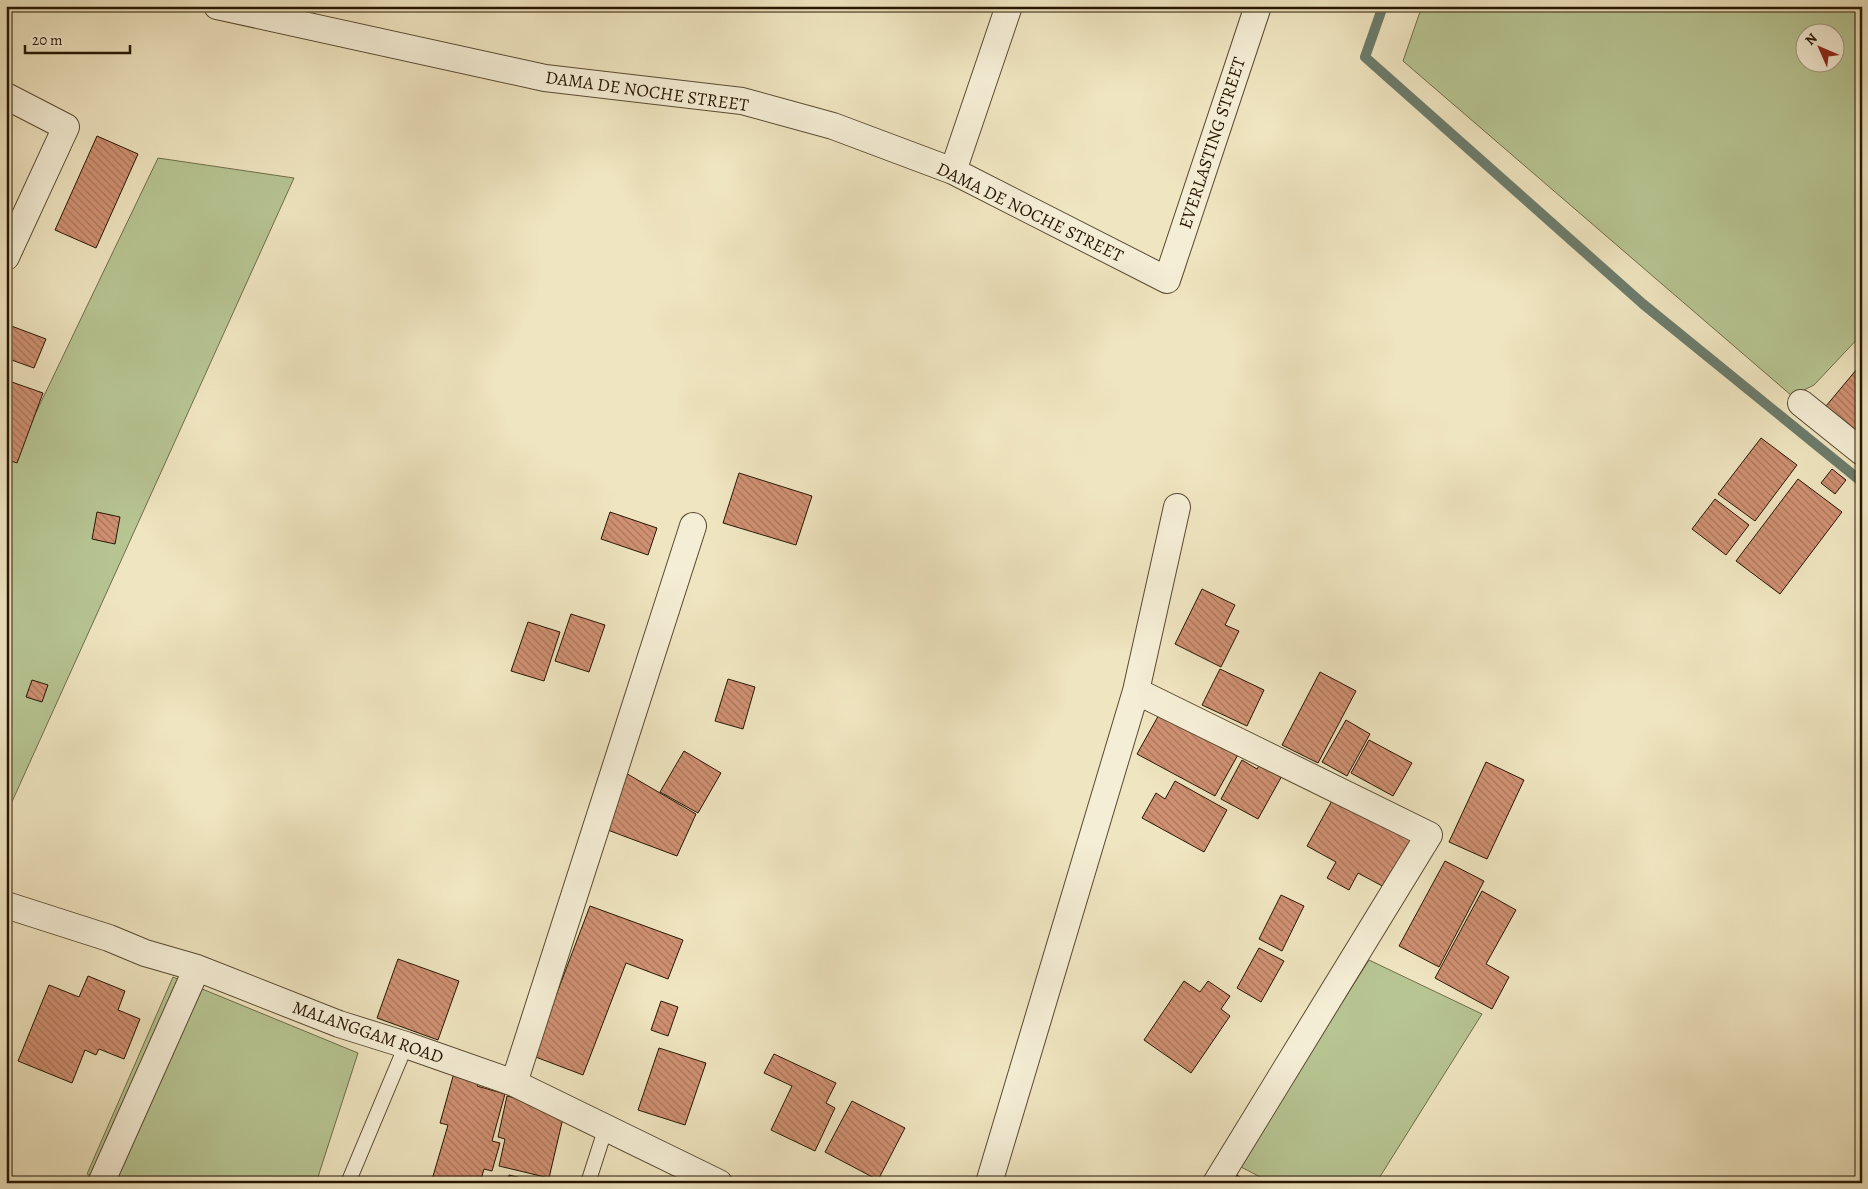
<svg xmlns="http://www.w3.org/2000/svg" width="1868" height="1189" viewBox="0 0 1868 1189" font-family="Alegreya,serif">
  <defs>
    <pattern id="building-back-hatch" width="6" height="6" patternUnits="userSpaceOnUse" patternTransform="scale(1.25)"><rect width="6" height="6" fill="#d09173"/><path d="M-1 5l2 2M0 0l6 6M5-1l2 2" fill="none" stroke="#a9755c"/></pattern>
  </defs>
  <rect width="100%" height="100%" fill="#efe5c0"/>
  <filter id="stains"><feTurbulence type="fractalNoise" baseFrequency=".004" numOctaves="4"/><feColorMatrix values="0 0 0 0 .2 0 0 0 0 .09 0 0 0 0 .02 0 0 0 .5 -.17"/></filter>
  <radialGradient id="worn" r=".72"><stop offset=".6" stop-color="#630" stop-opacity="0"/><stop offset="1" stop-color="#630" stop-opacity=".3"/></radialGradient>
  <path fill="#b7c593" stroke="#6f6e4a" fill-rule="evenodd" d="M1422 6H1862V334L1814 385 1792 396 1403 61ZM1806 32H1836V62H1806Z
    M158 158 294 178 6 815V475Z
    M1369 960 1482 1014 1376 1183H1272L1239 1166Z
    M173 977 358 1053 316 1183H111L87 1174Z"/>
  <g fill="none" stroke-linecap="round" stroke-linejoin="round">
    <path stroke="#6c7c6c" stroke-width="10" d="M1383 6 1365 57 1643 304 1862 482"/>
  </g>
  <path fill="url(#building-back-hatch)" stroke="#271701" d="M97 136 138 154 96 248 55 230Z
    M6 324 46 339 34 368 6 358Z
    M1862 363V436L1826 406Z
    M6 380 43 393 17 463 6 459Z
    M1761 438 1797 465 1755 521 1718 494Z
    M1832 469 1846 480 1835 494 1821 483Z
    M739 473 812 496 796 545 723 523Z
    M1798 479 1842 512 1780 594 1736 561Z
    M1715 499 1749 525 1726 555 1692 529Z
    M97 512 120 517 115 544 92 539Z
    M610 512 657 528 648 555 601 539Z
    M1202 589 1235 605 1225 625 1239 631 1221 667 1175 644Z
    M571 614 605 625 589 672 555 661Z
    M528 622 560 632 544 681 511 671Z
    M1220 669 1264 690 1247 726 1202 705Z
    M1320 672 1356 691 1318 763 1282 745Z
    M728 679 755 687 743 729 715 721Z
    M32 680 48 685 42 702 26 697Z
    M1161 711 1239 753 1215 796 1137 754Z
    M1346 720 1370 734 1347 776 1322 762Z
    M1369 740 1412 763 1393 796 1351 773Z
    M684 751 721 773 698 813 660 792Z
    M1242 760 1257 769 1261 762 1283 774 1258 819 1221 799Z
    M1486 762 1524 780 1487 859 1449 842Z
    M624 772 696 814 677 856 597 826Z
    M1175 781 1227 810 1204 852 1142 818 1156 793 1165 799Z
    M1334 797 1413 840 1386 888 1358 873 1349 890 1327 878 1336 862 1307 846Z
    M1445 861 1484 881 1439 967 1399 946Z
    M1482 891 1516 910 1486 964 1509 977 1492 1009 1435 978Z
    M1281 895 1304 906 1282 951 1259 939Z
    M590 906 683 940 668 979 626 963 583 1075 533 1056Z
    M1259 948 1284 961 1261 1002 1237 988Z
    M398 959 459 981 438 1040 377 1018Z
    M88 976 125 991 118 1010 140 1019 124 1059 99 1049 96 1055 85 1050 72 1083 18 1061 49 985 79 997Z
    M1184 981 1200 992 1208 981 1230 996 1221 1009 1230 1016 1191 1073 1144 1040Z
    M661 1001 678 1007 668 1036 651 1030Z
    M659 1048 706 1063 685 1125 638 1110Z
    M774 1054 836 1083 826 1103 835 1108 815 1151 771 1130 792 1086 764 1073Z
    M454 1073 479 1080 477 1086 505 1094 492 1141 500 1143 492 1171 484 1169 480 1183H431L448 1125 440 1123Z
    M507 1096 540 1104 563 1118 549 1178 499 1166 505 1139 498 1137Z
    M852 1101 905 1128 878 1180 825 1152Z
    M1235 1174 1250 1183H1229Z
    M509 1175 543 1183H507Z"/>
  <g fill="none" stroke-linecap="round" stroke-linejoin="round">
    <g stroke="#594a31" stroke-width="16">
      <path id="service" d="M348 1183 406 1045
        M588 1183 606 1127"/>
    </g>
    <g stroke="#594a31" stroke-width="28">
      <path id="minor" d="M217 6 545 78 742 101 833 126 953 171 1167 280 1258 6
        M6 96 66 127 6 257
        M953 171 1009 6
        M1801 403 1862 452
        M1136 691 1429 835 1216 1183
        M6 905 109 938 145 953 197 968 339 1024 406 1045 514 1083 719 1183
        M514 1083 693 526
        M101 1183 197 968
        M989 1183 1136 691 1177 507"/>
    </g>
    <use href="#service" stroke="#f5eed6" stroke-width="14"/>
    <use href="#minor" stroke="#f5eed6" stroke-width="26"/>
  </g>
  <g text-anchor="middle" stroke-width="4" stroke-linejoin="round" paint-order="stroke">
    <g font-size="18" fill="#271701" stroke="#f5eed6">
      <text transform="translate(647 91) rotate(8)" y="6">DAMA DE NOCHE STREET</text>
      <text transform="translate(1212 143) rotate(-72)" y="6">EVERLASTING STREET</text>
      <text transform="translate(1030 212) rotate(26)" y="6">DAMA DE NOCHE STREET</text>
      <text transform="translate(368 1032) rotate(19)" y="6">MALANGGAM ROAD</text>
    </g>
  </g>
  <rect width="1868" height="1189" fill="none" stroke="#efe5c0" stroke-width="25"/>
  <rect x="8" y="8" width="1853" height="1174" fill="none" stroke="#271701" stroke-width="2.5"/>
  <rect x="12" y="12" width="1843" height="1164" fill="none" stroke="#271701"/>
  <g transform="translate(1820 48) rotate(315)"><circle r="24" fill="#f5eed6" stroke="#a39881"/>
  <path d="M0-4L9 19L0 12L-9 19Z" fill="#8f2418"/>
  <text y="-8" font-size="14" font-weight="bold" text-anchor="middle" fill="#271701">N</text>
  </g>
  <path d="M25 45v8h105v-8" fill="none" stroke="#271701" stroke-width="2.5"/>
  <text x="32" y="45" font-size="15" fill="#271701" stroke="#f5eed6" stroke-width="4" paint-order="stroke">20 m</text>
  <rect width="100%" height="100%" filter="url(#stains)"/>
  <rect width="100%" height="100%" fill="url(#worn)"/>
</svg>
